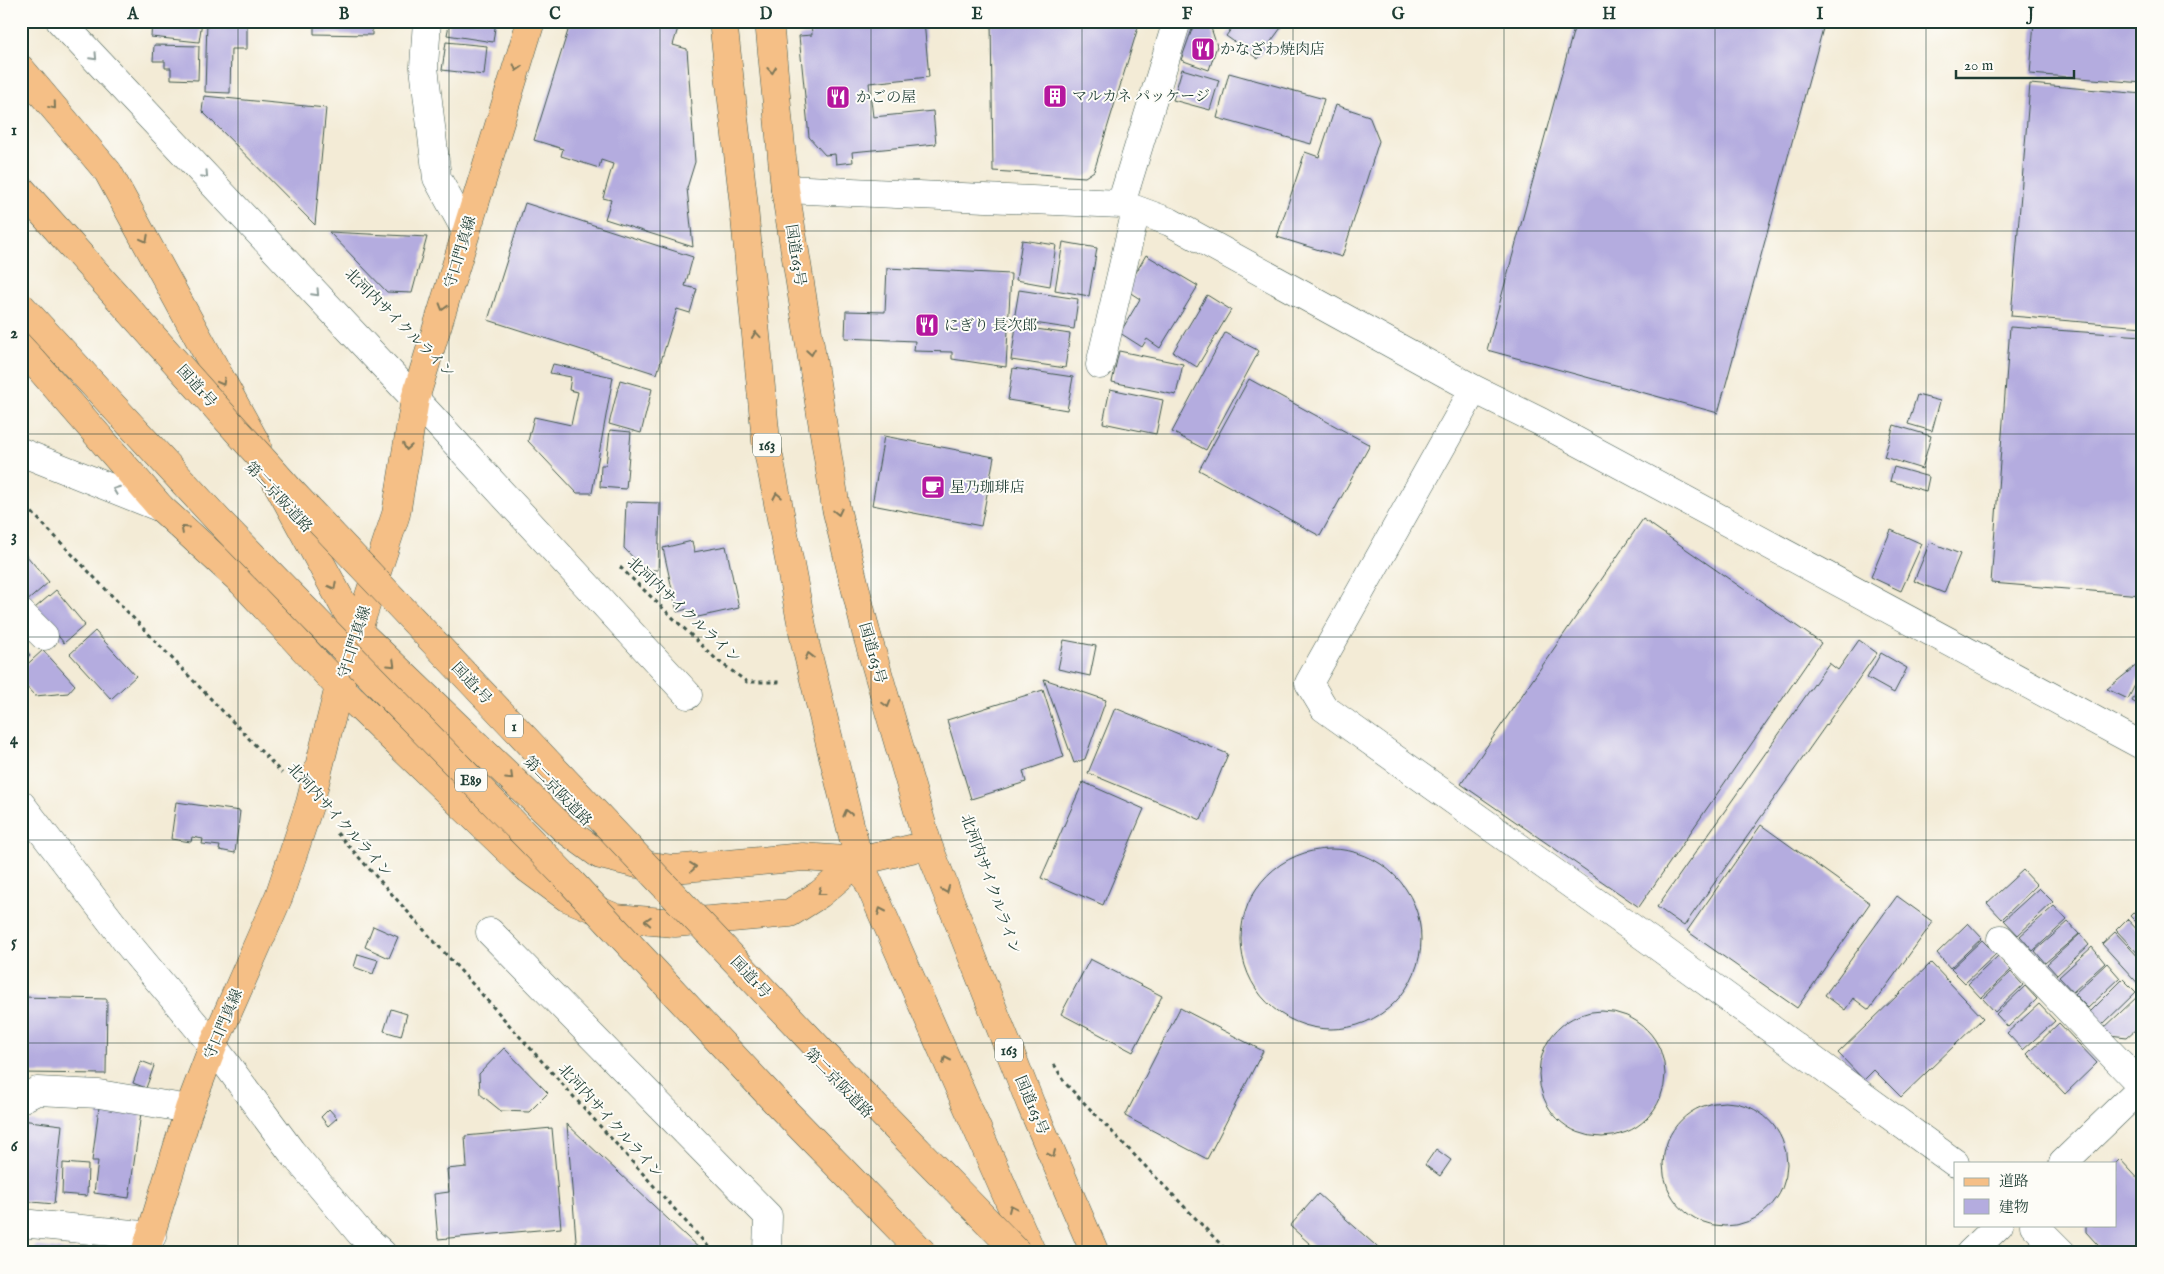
<svg xmlns="http://www.w3.org/2000/svg" width="2164" height="1274" viewBox="0 0 2164 1274" font-family="'IM FELL English','Noto Serif JP',serif">
  <rect width="100%" height="100%" fill="#fdfcf7"/>
  <filter id="ink" filterUnits="userSpaceOnUse"><feTurbulence type="fractalNoise" baseFrequency=".02" numOctaves="2"/><feDisplacementMap in="SourceGraphic" scale="10" xChannelSelector="R" yChannelSelector="G"/><feConvolveMatrix kernelMatrix="1 2 1 2 8 2 1 2 1" color-interpolation-filters="sRGB"/></filter>
  <filter id="wash" filterUnits="userSpaceOnUse"><feTurbulence type="fractalNoise" baseFrequency=".0096" numOctaves="4" result="noise"/><feDisplacementMap in="SourceGraphic" scale="20" xChannelSelector="R" yChannelSelector="G"/><feGaussianBlur stdDeviation="1.12" result="paint"/><feColorMatrix in="noise" values="0 0 0 0 0 0 0 0 0 0 0 0 0 0 0 0 0 1.4 0 .05"/><feComposite in="paint" operator="in"/></filter>
  <g filter="url(#wash)">
    <rect width="100%" height="100%" fill="#f3ebd6"/>
    <g id="blocks">
      <path fill="#b4acdf" d="M152 21H202L199 42 151 37Z
        M207 21 247 22V49H231L230 93 205 92Z
        M314 21H372V35L314 34Z
        M450 21H496L493 42 447 35Z
        M571 21H680L673 45 687 49 695 162 687 188 693 247 605 219 611 200 603 198 613 164 601 160 599 168 561 156 563 149 534 140Z
        M811 21H924L929 77 869 83 873 117 933 111 936 144 852 152 853 162 836 164 835 154 825 155 809 137 799 36 812 35Z
        M991 21H1140L1094 171 1085 177 993 171Z
        M1195 21 1209 22 1217 46 1209 70 1181 60Z
        M1237 21H1286L1258 59 1226 36Z
        M1576 21H1825L1718 413 1487 350Z
        M2034 21H2143V83L2030 74Z
        M446 42 487 46 484 75 442 70Z
        M154 45 199 46 198 80 171 79V68H165V61H153Z
        M1182 69 1219 80 1210 110 1173 100Z
        M1229 73 1324 99 1311 144 1217 118Z
        M2030 84 2143 94V327L2011 316Z
        M204 96 326 108 315 225 202 111Z
        M1336 105 1369 116 1379 141 1342 257 1277 237 1305 152 1319 157Z
        M525 203 693 257 685 286 697 289 690 313 677 309 657 374 488 320Z
        M329 232 427 237 412 293 387 292Z
        M1022 240 1056 245 1050 286 1016 280Z
        M1063 242 1097 248 1089 296 1055 290Z
        M1146 255 1198 286 1160 348 1147 339 1142 347 1120 333 1140 299 1126 290Z
        M887 268 1011 274 1006 367 952 359V352L914 351 915 341 845 338 846 311 885 312Z
        M1019 290 1078 299 1074 329 1014 320Z
        M1207 295 1231 310 1197 367 1173 352Z
        M1016 326 1070 334 1065 368 1011 360Z
        M2010 327 2143 336 2142 595 1991 583Z
        M1225 333 1259 351 1206 450 1172 432Z
        M1119 351 1183 364 1176 395 1112 382Z
        M553 364 613 377 592 493H577L528 441 534 417 571 425 578 392 569 390 571 377 550 373Z
        M1013 368 1073 377 1067 410 1008 400Z
        M1249 379 1370 445 1320 536 1199 470Z
        M620 380 652 389 641 433 609 424Z
        M1110 389 1163 400 1156 434 1103 423Z
        M1917 395 1940 401 1932 431 1908 424Z
        M1894 425 1931 436 1922 469 1884 457Z
        M610 430 631 432 626 489 600 487 601 465H606Z
        M884 436 994 457 981 526 872 505Z
        M1894 467 1929 477 1926 491 1890 481Z
        M626 502 660 503 658 570H645L624 548Z
        M1643 519 1821 643 1639 907 1461 784Z
        M1891 530 1922 544 1901 591 1871 577Z
        M692 541 694 552 726 546 739 608 689 619 687 609 677 612 663 548Z
        M1930 542 1960 554 1944 593 1914 581Z
        M21 549 49 582 25 603 21 599Z
        M56 590 85 625 64 643 35 608Z
        M95 631 136 676 111 699 70 654Z
        M1064 640 1096 646 1090 676 1058 669Z
        M1859 640 1877 653 1684 926 1657 907 1829 663 1838 670Z
        M21 644 30 655 21 662Z
        M43 650 75 685 68 693 35 696 21 681V670Z
        M1881 653 1907 668 1894 693 1867 678Z
        M2143 660V669L2128 699 2107 689Z
        M1044 679 1106 700 1085 759 1074 763Z
        M2143 680V707L2132 701Z
        M1043 690 1064 757 1023 771 1026 782 971 799 947 720Z
        M1115 708 1228 754 1201 820 1088 773Z
        M1083 782 1144 809 1103 905 1041 878Z
        M176 802 240 811 235 853 219 850 220 846 202 844 203 839 192 837 191 842 171 839Z
        M1761 825 1870 903 1797 1008 1687 931Z
        M1241 939a90 90 0 1 1 180 0a90 90 0 1 1-180 0Z
        M2023 870 2037 885 2002 919 1987 903Z
        M2039 888 2053 902 2018 935 2004 920Z
        M1897 896 1933 922 1869 1010 1853 998 1845 1010 1825 995Z
        M2141 905 2143 907V929L2130 916Z
        M2054 906 2067 920 2033 951 2020 936Z
        M2127 919 2143 936V959L2116 930Z
        M2068 922 2079 934 2045 963 2035 951Z
        M1968 923 1982 938 1950 968 1937 953Z
        M373 926 398 937 389 958 365 947Z
        M2115 932 2143 962V989L2102 944Z
        M2080 934 2089 945 2057 975 2047 964Z
        M1982 940 1996 954 1965 983 1951 969Z
        M2092 947 2105 963 2073 992 2059 977Z
        M358 954 378 960 373 974 354 967Z
        M1998 956 2011 970 1981 998 1968 984Z
        M1090 959 1162 996 1133 1052 1061 1014Z
        M1931 963 1983 1018 1901 1097 1874 1070 1864 1080 1838 1053Z
        M2107 963 2120 978 2088 1008 2074 994Z
        M2011 972 2023 985 1995 1012 1983 999Z
        M2123 979 2136 992 2102 1025 2090 1012Z
        M2025 986 2037 999 2008 1027 1996 1014Z
        M2138 996 2143 1001V1023L2127 1037 2109 1035 2103 1029Z
        M21 997 107 999 106 1074 21 1073Z
        M2039 1004 2055 1021 2023 1050 2007 1033Z
        M1180 1008 1263 1051 1207 1159 1125 1116Z
        M391 1009 407 1014 401 1036 384 1031Z
        M1539 1074a63 63 0 1 1 126 0a63 63 0 1 1-126 0Z
        M2059 1023 2097 1063 2065 1094 2027 1054Z
        M504 1048 548 1093 529 1112 501 1111 480 1094 479 1074Z
        M141 1061 154 1066 146 1088 133 1083Z
        M1663 1164a62 62 0 1 1 124 0a62 62 0 1 1-124 0Z
        M99 1107 141 1113 129 1198 94 1193 98 1161H92Z
        M329 1109 337 1118 328 1126 321 1117Z
        M21 1120 62 1125 54 1204 21 1201Z
        M567 1124 704 1253H577Z
        M552 1128 561 1228 438 1239 434 1194 449 1192 447 1169 467 1167 465 1136Z
        M1436 1149 1451 1160 1440 1176 1425 1165Z
        M2120 1159 2143 1184V1253H2105L2086 1232V1225H2115V1164Z
        M63 1163 88 1165 87 1196 62 1194Z
        M1318 1194 1384 1253H1320L1290 1226Z
        M35 1246 78 1252V1253H26L27 1250 34 1251Z"/>
    </g>
  </g>
  <g filter="url(#ink)">
    <use href="#blocks" fill-opacity="0" stroke="#3f574c" stroke-width="1"/>
    <g fill="none" stroke-linecap="round" stroke-linejoin="round">
      <g stroke="#3f574c" stroke-width="29">
        <path id="minor" d="M60 21 415 399 688 695
          M427 21 424 67 437 178 466 231
          M785 189 1121 204 1170 222 1474 389 1541 422 2143 746
          M1121 204 1177 21
          M1100 365 1136 210
          M1474 389 1309 683 1324 708 1649 940 1955 1163
          M21 452 161 508
          M21 613 44 636
          M21 804 129 945 213 1046 291 1151 360 1233 382 1253
          M490 932 768 1216 767 1253
          M2001 939 2142 1086
          M21 1099 37 1091 99 1094 189 1109
          M2063 1163 2143 1086
          M21 1223 152 1236
          M2034 1225 2062 1253
          M1970 1253 1999 1225"/>
      </g>
      <g stroke="#3f574c" stroke-width="29">
        <path id="major" d="M145 1253 189 1109 213 1046 279 896 310 803 339 687 396 514 415 399 531 21"/>
      </g>
      <g stroke="#3f574c" stroke-width="29">
        <path id="highway" d="M723 21 743 197 766 441 806 647 859 861 1032 1253
          M769 21 785 189 836 508 866 632 928 845 1031 1105 1095 1253
          M21 69 108 172 257 445
          M21 347 161 508 242 582 339 687 528 869 566 897 616 918 675 923 790 913 820 894 859 861
          M276 481 357 630 564 829 600 855 637 864 674 869 803 857 859 861 928 845"/>
      </g>
      <path stroke="#3f574c" stroke-width="3" stroke-dasharray="4 4" stroke-linecap="butt" d="M21 501 282 773
        M620 567 717 660 747 682H778V680
        M337 833 714 1253
        M1054 1064 1065 1083 1229 1253"/>
      <use href="#minor" stroke="#fff" stroke-width="28"/>
      <use href="#major" stroke="#f5bf86" stroke-width="28"/>
      <use href="#highway" stroke="#f5bf86" stroke-width="28"/>
      <g stroke="#3f574c" stroke-width="29" stroke-linecap="butt">
        <path id="highway-bridge" d="M21 189 289 489 822 1052 1018 1253
          M21 306 218 520 572 883 776 1102 923 1253"/>
      </g>
      <use href="#highway-bridge" stroke="#f5bf86" stroke-width="28"/>
    </g>
    <defs><path id="oneway-chevron" d="M-2-3.5L2.5 0L-2 3.5" fill="none" stroke-width="1.6" stroke-linecap="round" stroke-linejoin="round" transform="scale(1.25)"/></defs>
    <g stroke="#8f9e9a">
      <use href="#oneway-chevron" transform="translate(94 57) rotate(47)"/>
      <use href="#oneway-chevron" transform="translate(205 175) rotate(47)"/>
      <use href="#oneway-chevron" transform="translate(316 293) rotate(47)"/>
      <use href="#oneway-chevron" transform="translate(116 490) rotate(-159)"/>
    </g>
    <g stroke="#7f7859">
      <use href="#oneway-chevron" transform="translate(517 68) rotate(107)"/>
      <use href="#oneway-chevron" transform="translate(772 70) rotate(84)"/>
      <use href="#oneway-chevron" transform="translate(53 106) rotate(50)"/>
      <use href="#oneway-chevron" transform="translate(145 239) rotate(62)"/>
      <use href="#oneway-chevron" transform="translate(443 307) rotate(107)"/>
      <use href="#oneway-chevron" transform="translate(756 335) rotate(-95)"/>
      <use href="#oneway-chevron" transform="translate(811 352) rotate(81)"/>
      <use href="#oneway-chevron" transform="translate(222 382) rotate(62)"/>
      <use href="#oneway-chevron" transform="translate(407 447) rotate(99)"/>
      <use href="#oneway-chevron" transform="translate(777 496) rotate(-101)"/>
      <use href="#oneway-chevron" transform="translate(838 512) rotate(77)"/>
      <use href="#oneway-chevron" transform="translate(184 529) rotate(-137)"/>
      <use href="#oneway-chevron" transform="translate(333 586) rotate(62)"/>
      <use href="#oneway-chevron" transform="translate(809 656) rotate(-104)"/>
      <use href="#oneway-chevron" transform="translate(392 664) rotate(44)"/>
      <use href="#oneway-chevron" transform="translate(887 704) rotate(74)"/>
      <use href="#oneway-chevron" transform="translate(510 777) rotate(44)"/>
      <use href="#oneway-chevron" transform="translate(847 813) rotate(-104)"/>
      <use href="#oneway-chevron" transform="translate(693 867) rotate(-6)"/>
      <use href="#oneway-chevron" transform="translate(946 890) rotate(68)"/>
      <use href="#oneway-chevron" transform="translate(821 892) rotate(143)"/>
      <use href="#oneway-chevron" transform="translate(881 911) rotate(-114)"/>
      <use href="#oneway-chevron" transform="translate(648 921) rotate(-176)"/>
      <use href="#oneway-chevron" transform="translate(946 1060) rotate(-114)"/>
      <use href="#oneway-chevron" transform="translate(1052 1154) rotate(66)"/>
      <use href="#oneway-chevron" transform="translate(1012 1208) rotate(-114)"/>
    </g>
  </g>
  <path fill="none" stroke="#1f3d34" stroke-width="1" stroke-opacity="0.55" d="M238 21V1253M449 21V1253M660 21V1253M871 21V1253M1082 21V1253M1293 21V1253M1504 21V1253M1715 21V1253M1926 21V1253M21 231H2143M21 434H2143M21 637H2143M21 840H2143M21 1043H2143"/>
  <defs>
    <g id="restaurant-square" transform="scale(1.25)"><rect x="-9" y="-9" width="18" height="18" rx="4" fill="#b5179e" stroke="#fdfcf7"/><path d="M-5-6h1v4h1v-4h1v4h1v-4h1v5L-1.5 .5V6h-2V.5L-5-1ZM5-6V6H3V1.5H1.5Q1.5-4 5-6Z" fill="#fff"/></g>
    <g id="building-square" transform="scale(1.25)"><rect x="-9" y="-9" width="18" height="18" rx="4" fill="#b5179e" stroke="#fdfcf7"/><path d="M-4-6H4V6H1V3H-1V6H-4ZM-2.5-4.3h1.7v1.8h-1.7ZM.8-4.3h1.7v1.8H.8ZM-2.5-1h1.7V.8h-1.7ZM.8-1h1.7V.8H.8Z" fill="#fff"/></g>
    <g id="cafe-square" transform="scale(1.25)"><rect x="-9" y="-9" width="18" height="18" rx="4" fill="#b5179e" stroke="#fdfcf7"/><path d="M-5.5-4.5H6V0H3Q3 3.5 0 3.5H-2.5Q-5.5 3.5-5.5 0ZM3-3.2v2h1.7v-2ZM-6 4.5H4V6H-6Z" fill="#fff"/></g>
  </defs>
  <g fill-rule="evenodd">
    <use href="#restaurant-square" x="1203" y="49"/>
    <use href="#building-square" x="1055" y="96"/>
    <use href="#restaurant-square" x="838" y="97"/>
    <use href="#restaurant-square" x="927" y="325"/>
    <use href="#cafe-square" x="933" y="487"/>
  </g>
  <g text-anchor="middle" stroke-width="4" stroke-linejoin="round" paint-order="stroke">
    <g fill="#fdfcf7" stroke="#62766e" stroke-width="1">
      <rect x="753" y="433.5" width="28" height="23" rx="4"/>
      <rect x="505" y="714.5" width="18" height="23" rx="4"/>
      <rect x="455" y="768.5" width="32" height="23" rx="4"/>
      <rect x="995" y="1038.5" width="28" height="23" rx="4"/>
    </g>
    <g font-size="14" font-weight="bold" fill="#1f3d34">
      <text x="767" y="450">163</text>
      <text x="514" y="731">1</text>
      <text x="471" y="785">E89</text>
      <text x="1009" y="1055">163</text>
    </g>
    <g font-size="15" fill="#1f3d34" stroke="#fdfcf7" text-anchor="start">
      <text x="1220" y="54">かなざわ焼肉店</text>
      <text x="1072" y="101">マルカネ パッケージ</text>
      <text x="856" y="102">かごの屋</text>
      <text x="944" y="330">にぎり 長次郎</text>
      <text x="950" y="492">星乃珈琲店</text>
    </g>
    <g font-size="15" fill="#1f3d34" stroke="#fdfcf7">
      <text transform="translate(460 252) rotate(-73)" y="5">守口門真線</text>
      <text transform="translate(796 255) rotate(81)" y="5">国道163号</text>
      <text transform="translate(400 323) rotate(45)" y="5">北河内サイクルライン</text>
      <text transform="translate(197 386) rotate(48)" y="5">国道1号</text>
      <text transform="translate(279 497) rotate(47)" y="5">第二京阪道路</text>
      <text transform="translate(684 610) rotate(43)" y="5">北河内サイクルライン</text>
      <text transform="translate(354 642) rotate(-72)" y="5">守口門真線</text>
      <text transform="translate(873 653) rotate(74)" y="5">国道163号</text>
      <text transform="translate(472 683) rotate(47)" y="5">国道1号</text>
      <text transform="translate(558 791) rotate(46)" y="5">第二京阪道路</text>
      <text transform="translate(340 820) rotate(48)" y="5">北河内サイクルライン</text>
      <text transform="translate(991 884) rotate(70)" y="5">北河内サイクルライン</text>
      <text transform="translate(751 977) rotate(47)" y="5">国道1号</text>
      <text transform="translate(223 1024) rotate(-67)" y="5">守口門真線</text>
      <text transform="translate(839 1083) rotate(46)" y="5">第二京阪道路</text>
      <text transform="translate(1032 1105) rotate(67)" y="5">国道163号</text>
      <text transform="translate(611 1121) rotate(48)" y="5">北河内サイクルライン</text>
    </g>
  </g>
  <rect width="2164" height="1274" fill="none" stroke="#fdfcf7" stroke-width="55"/>
  <rect x="1954" y="1162" width="162" height="65" fill="#fdfcf7" stroke="#a4b0a9"/>
  <rect x="1964" y="1178" width="25" height="8" fill="#f5bf86" stroke="#a4b0a9"/>
  <text x="1999" y="1186" font-size="15" fill="#1f3d34">道路</text>
  <rect x="1964" y="1199" width="25" height="15" fill="#b4acdf" stroke="#a4b0a9"/>
  <text x="1999" y="1212" font-size="15" fill="#1f3d34">建物</text>
  <path d="M1956 70v8h118v-8" fill="none" stroke="#1f3d34" stroke-width="2.5"/>
  <text x="1964" y="70" font-size="15" fill="#1f3d34" stroke="#fdfcf7" stroke-width="4" paint-order="stroke">20 m</text>
  <rect x="28" y="28" width="2108" height="1218" fill="none" stroke="#1f3d34" stroke-width="2"/>
  <g font-size="16" text-anchor="middle" font-weight="bold" fill="#1f3d34">
    <text x="133" y="19">A</text>
    <text x="344" y="19">B</text>
    <text x="555" y="19">C</text>
    <text x="766" y="19">D</text>
    <text x="977" y="19">E</text>
    <text x="1187" y="19">F</text>
    <text x="1398" y="19">G</text>
    <text x="1609" y="19">H</text>
    <text x="1820" y="19">I</text>
    <text x="2031" y="19">J</text>
    <text x="14" y="135">1</text>
    <text x="14" y="338">2</text>
    <text x="14" y="541">3</text>
    <text x="14" y="744">4</text>
    <text x="14" y="947">5</text>
    <text x="14" y="1151">6</text>
  </g>
</svg>
